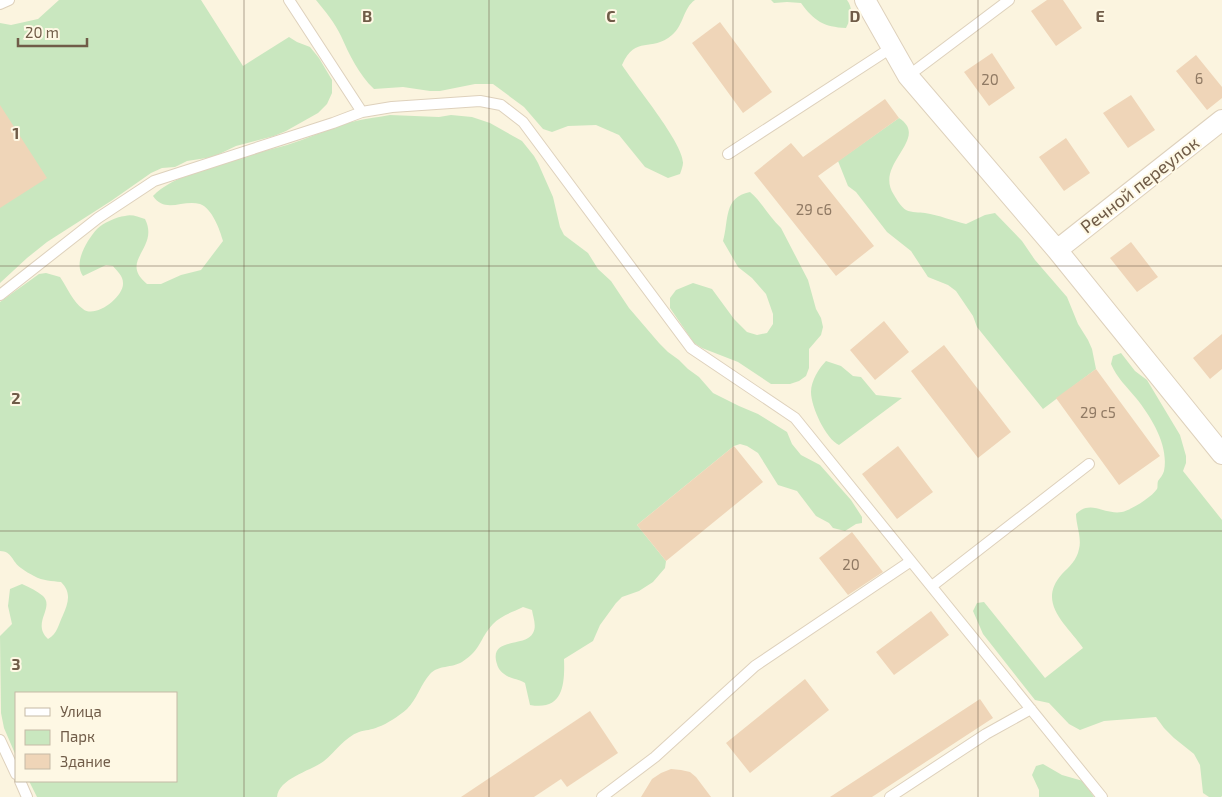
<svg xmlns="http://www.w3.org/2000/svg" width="1222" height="797" viewBox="0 0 1222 797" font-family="'Exo 2',sans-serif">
  <rect width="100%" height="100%" fill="#fbf4df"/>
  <path fill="#c9e7bf" d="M59 0H201L243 66 289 37 297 42 310 47 319 58 332 80V93L327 104 318 113 286 131 274 136 236 146 213 157 187 161 175 167 162 168 151 173 111 201 47 242 27 258 0 283V23L11 25 38 19Z
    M316 0H695C683 8 684 25 672 35 651 53 636 34 622 65 634 84 684 144 683 163 683 166 681 171 680 174L668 178 645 167 619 135 596 125 568 126 552 132 543 129 524 107 493 84H475L440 91H430L403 87 374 89C359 75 349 54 341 36 335 23 325 11 316 0Z
    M771 0H847C854 10 851 18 846 28 824 27 814 21 801 3L787 2 774 3Z
    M390 115 439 117 451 115 472 117 490 123 522 141 534 156 538 163 553 197 560 227 564 235 588 253 598 269 611 281 629 308 659 343 668 352 679 360 688 369 699 377 713 393 739 406 758 414 787 432 792 444 801 455 820 465 851 500 862 517V523L856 524 845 531 833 528 829 523 816 516 797 491 778 485 758 453 747 446 740 444 734 446 637 525 666 561 665 568 653 582 639 591 622 597 616 603 600 625 593 641 564 659C565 685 563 711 530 705L525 683C519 679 512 679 507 676 502 673 498 669 497 664 488 636 526 648 533 633 537 626 533 617 532 610L523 607C513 612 500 616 493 624 479 639 482 649 462 662 452 668 438 665 430 674 421 684 417 699 407 709 399 716 387 724 378 727 372 730 365 730 359 732 345 737 335 752 324 761 311 771 279 778 277 797H37L29 781H176V693H16V756L4 728 1 713 0 636 12 624 8 606 10 589 22 584C29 587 37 591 43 596 55 608 31 623 48 639 58 633 58 625 63 615 68 603 72 593 61 582 52 581 43 581 34 576 30 574 25 571 21 568 12 562 12 551 0 551V302L39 274 46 273 60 277C67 287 73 302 83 309 95 319 124 297 123 283 123 276 117 271 113 266L106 265 83 276C73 263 87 240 97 229 103 223 116 217 125 216 132 214 138 217 145 219 160 249 118 260 147 284H161L181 275 201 270 223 241C220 230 212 208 200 204 183 199 165 214 153 196 178 170 251 155 287 145 307 139 325 130 345 124 359 119 375 118 390 115Z
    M899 118C931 139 873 164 894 195 897 200 901 207 906 210 912 213 919 212 925 213 939 215 953 221 966 224L985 215 995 213 1022 241 1035 260 1067 297 1078 324 1088 340 1092 349 1096 369 1043 409 977 327 973 316 956 291 948 285 928 277 911 251 887 232 856 192 848 186 838 161Z
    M750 192C762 202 769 217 781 228L808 280 816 309 821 318 823 327 821 335 809 349V368L806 376 799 381 790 384H771L738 362 702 348 694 343 670 308V298L676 290 693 283 712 289 734 319 747 332 757 335 767 333 773 324V314L766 294 752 278 738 267 723 241C729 221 723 197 750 192Z
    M1121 353 1135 371 1147 380 1180 435 1186 456V463L1183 471 1222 520V796L1221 797H1209L1203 793 1200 765 1194 754 1174 738 1164 728 1156 717 1104 721 1080 730 1069 724 1049 703 1035 700 983 634 973 611 977 603 984 602 1045 678 1083 648C1067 625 1036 603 1062 574 1069 567 1077 560 1079 549 1082 538 1076 525 1076 514 1091 499 1103 515 1122 512 1131 510 1152 497 1157 489 1158 487 1157 484 1158 481 1160 478 1163 475 1164 471 1169 446 1152 418 1136 398 1127 387 1117 378 1111 364L1113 356Z
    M826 361 841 366 853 376 861 377 876 395 902 398 839 445C826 439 811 407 811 392 811 381 819 368 826 361Z
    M1043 764 1062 775 1083 781 1094 797H1039V790L1032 775 1036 766Z"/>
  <path fill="#efd5b8" d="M1047 0H1063L1082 28 1056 46 1031 11Z
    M720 22 772 92 743 113 692 43Z
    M992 53 1015 88 989 106 964 72Z
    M1196 55 1222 87V98L1207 110 1176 71Z
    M1131 95 1155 130 1128 148 1103 113Z
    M885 99 899 118 818 176 874 246 836 276 754 173 791 143 803 157Z
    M0 105 47 178 0 208Z
    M1066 138 1090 173 1064 191 1039 157Z
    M1131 242 1158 277 1137 292 1110 258Z
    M884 321 909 352 875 380 850 350Z
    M1222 334V369L1210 379 1193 358Z
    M944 345 1011 432 978 458 911 371Z
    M1096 369 1160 456 1119 485 1056 398Z
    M734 446 763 482 666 561 637 525Z
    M898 446 933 492 897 519 862 474Z
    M852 532 883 572 848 595 819 558Z
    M931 611 949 635 894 675 876 652Z
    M805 679 829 710 750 773 726 743Z
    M980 699 993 718 872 797H830Z
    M590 711 618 753 567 787 561 779 534 797H461Z
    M671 769 681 770 690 772 696 777 711 797H641L652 779 661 773Z"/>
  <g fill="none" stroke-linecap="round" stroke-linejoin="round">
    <g stroke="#ded1bc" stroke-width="12">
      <path id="lane" d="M289 0 362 112
        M0 4 9 0
        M908 76 1009 0
        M728 154 891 48
        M0 295 98 218 154 181 333 123 362 112 392 107 480 101 501 105 523 122 691 348 795 418 1102 797
        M932 586 1089 464
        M0 740 16 774
        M20 781 27 797
        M602 797 655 757 755 666 911 561
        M890 797 986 734 1031 709"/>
    </g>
    <g stroke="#ded1bc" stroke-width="22">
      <path id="street" d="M865 0 908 76 1057 250 1222 454
        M1057 250 1222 120"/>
    </g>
    <use href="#lane" stroke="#fff" stroke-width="10"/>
    <use href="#street" stroke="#fff" stroke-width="20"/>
  </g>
  <path fill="none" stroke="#705c48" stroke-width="1" stroke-opacity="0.55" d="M244 0V797M489 0V797M733 0V797M978 0V797M0 266H1222M0 531H1222"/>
  <g text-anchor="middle" stroke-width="4" stroke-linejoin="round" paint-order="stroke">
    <g font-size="15" fill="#907a64">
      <text x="1199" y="84">6</text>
      <text x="990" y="85">20</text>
      <text x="814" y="215">29 с6</text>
      <text x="1098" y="418">29 с5</text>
      <text x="851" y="570">20</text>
    </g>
    <g font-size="18" fill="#705c48" stroke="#fef8e4">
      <text transform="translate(1140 185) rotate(-38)" y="6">Речной переулок</text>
    </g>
  </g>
  <g font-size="16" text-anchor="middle" font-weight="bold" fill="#705c48" stroke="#fef8e4" stroke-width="4" stroke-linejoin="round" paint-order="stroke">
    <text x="367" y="22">B</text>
    <text x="611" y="22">C</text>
    <text x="855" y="22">D</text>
    <text x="1100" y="22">E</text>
    <text x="16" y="139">1</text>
    <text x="16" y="404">2</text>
    <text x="16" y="670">3</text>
  </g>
  <rect x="15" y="692" width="162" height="90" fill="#fef8e4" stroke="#c5baa6"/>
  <rect x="25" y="708" width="25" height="8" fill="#ffffff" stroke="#c5baa6"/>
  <text x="60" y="717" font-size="15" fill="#705c48">Улица</text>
  <rect x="25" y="730" width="25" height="15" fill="#c9e7bf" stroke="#c5baa6"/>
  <text x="60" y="742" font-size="15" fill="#705c48">Парк</text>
  <rect x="25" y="754" width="25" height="15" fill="#efd5b8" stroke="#c5baa6"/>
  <text x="60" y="767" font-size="15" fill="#705c48">Здание</text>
  <path d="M18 38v8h69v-8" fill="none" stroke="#705c48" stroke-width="2.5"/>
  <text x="25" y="38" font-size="15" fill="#705c48" stroke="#fef8e4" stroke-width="4" paint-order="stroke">20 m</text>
</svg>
